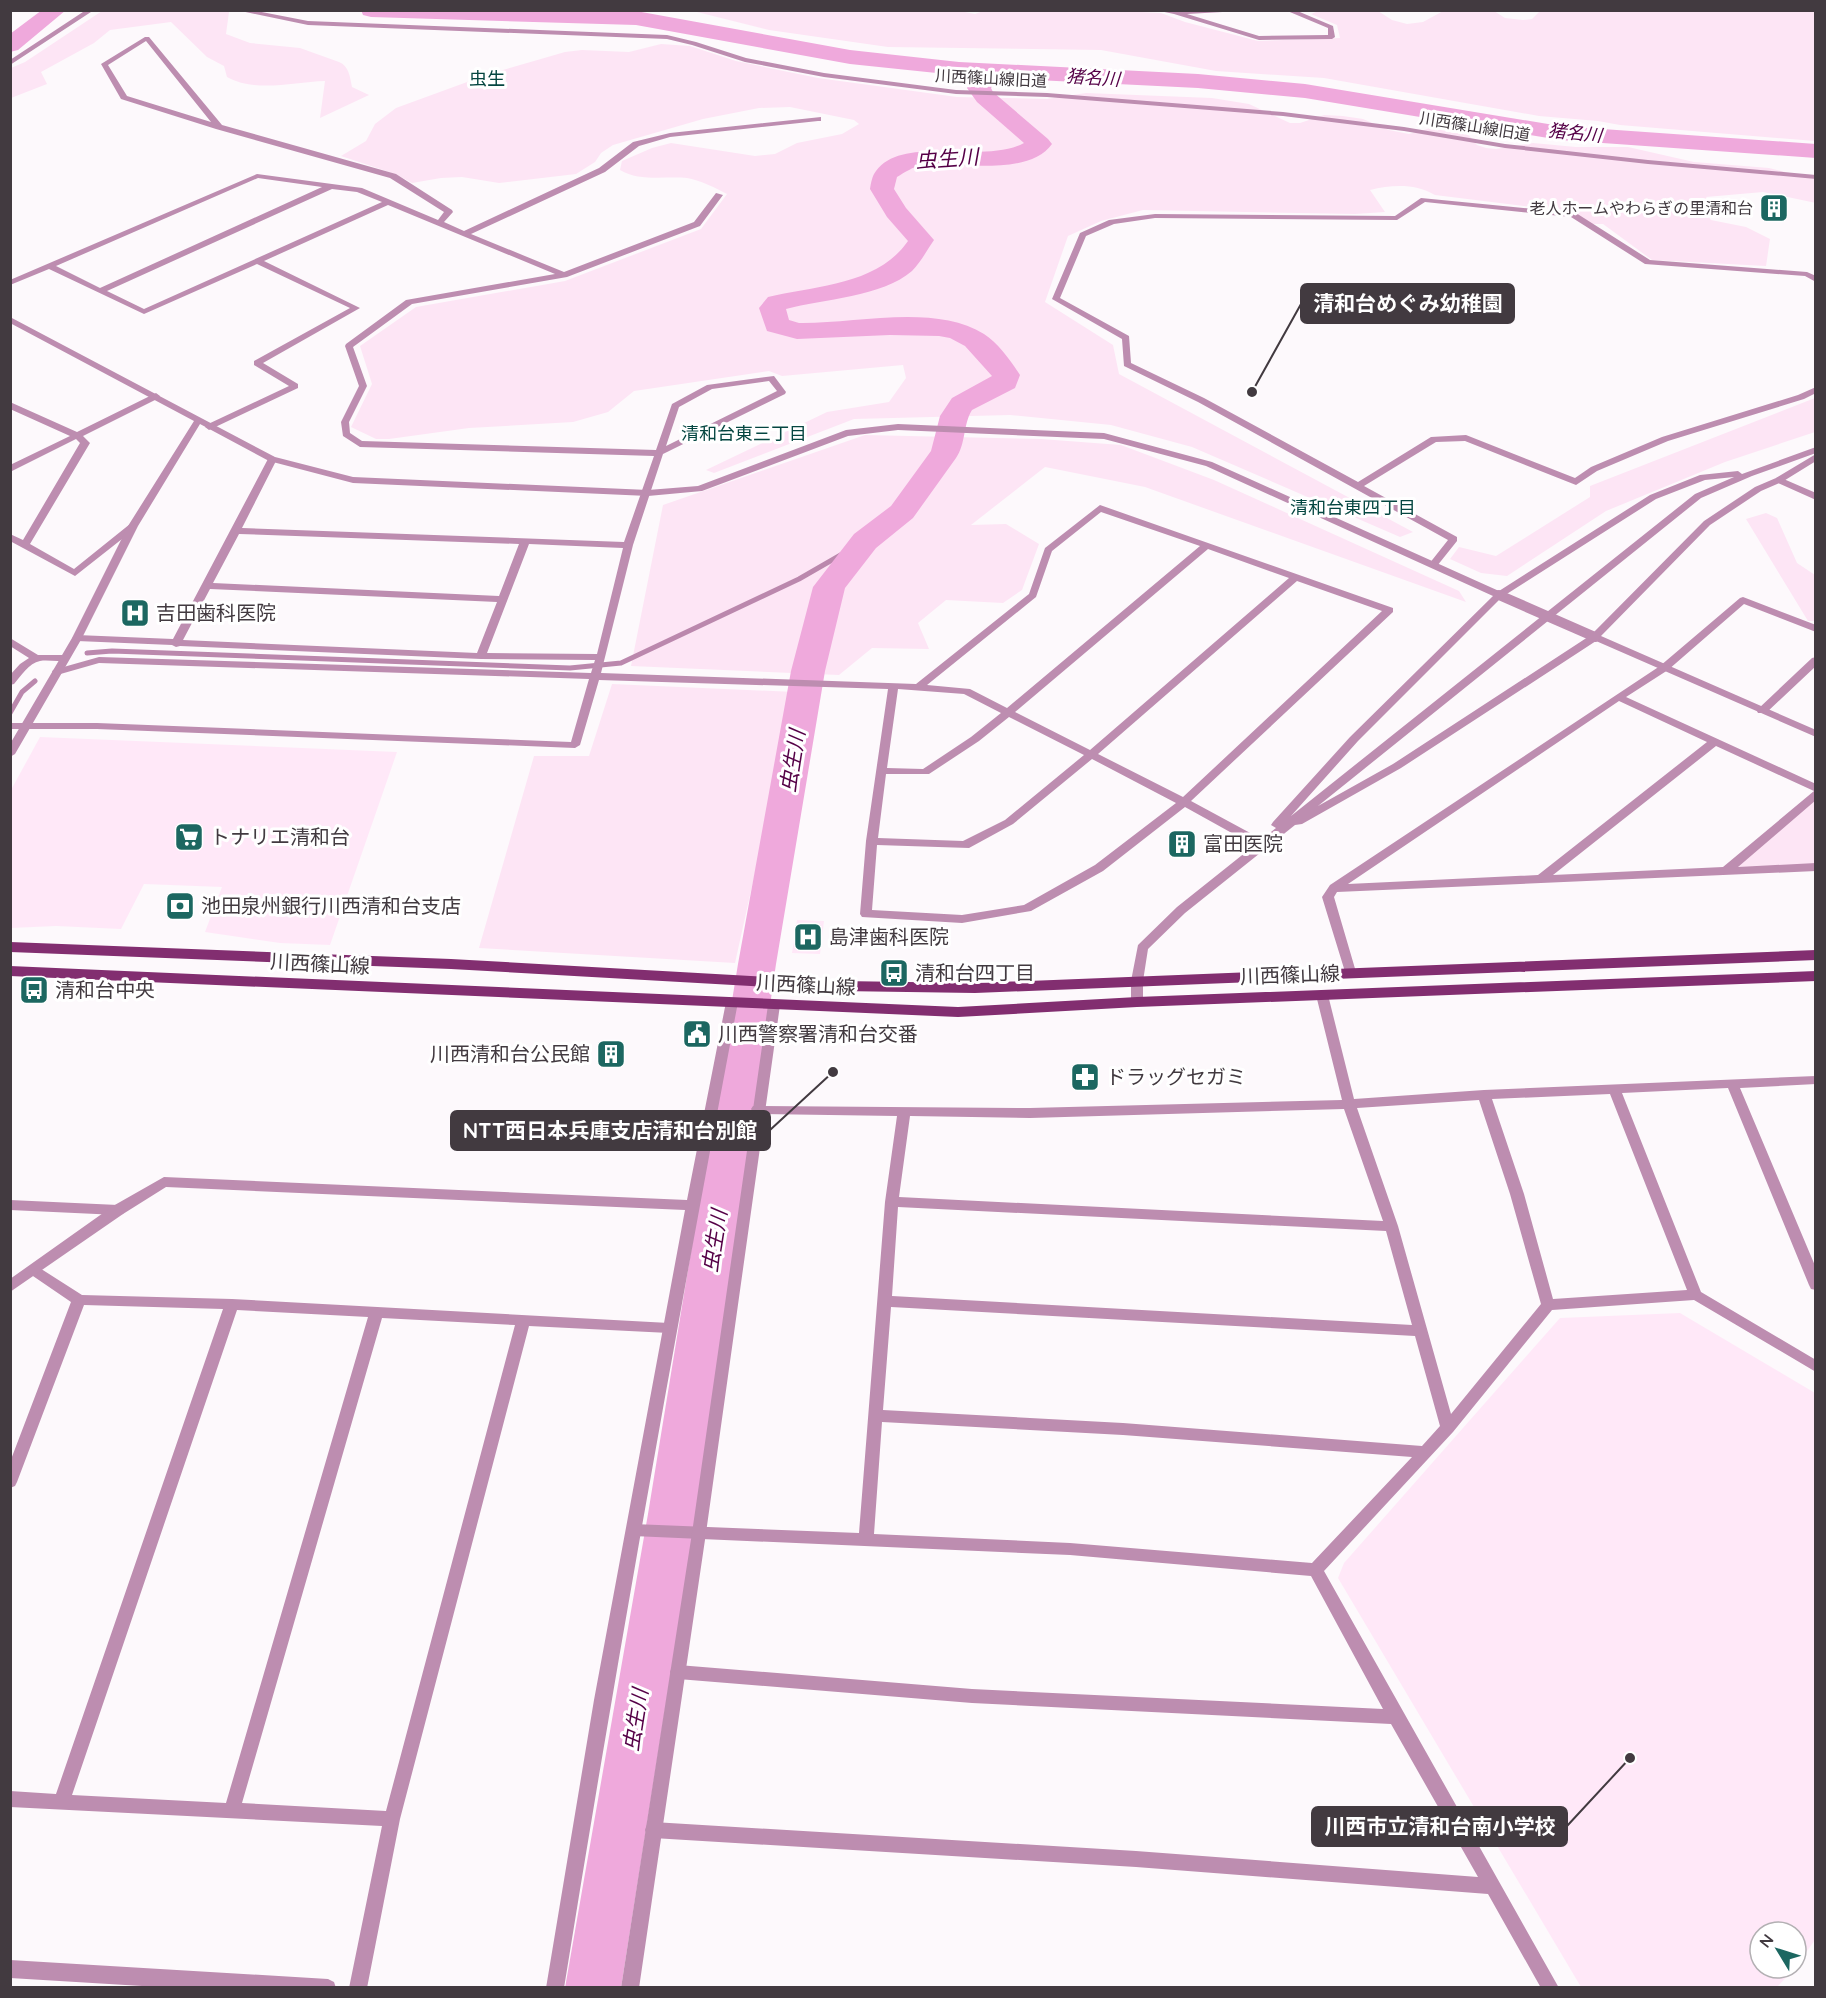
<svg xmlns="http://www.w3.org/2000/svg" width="1826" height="1998" viewBox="0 0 1826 1998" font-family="Quicksand,'Noto Sans JP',sans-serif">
  <rect width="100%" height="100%" fill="#fdf9fc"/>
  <path fill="#ffe8f8" d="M40 737 397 752 330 945 280 943 205 932 222 887 144 884 121 929 56 926 11 928V790Z
    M797 920 824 921 820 954 792 953Z
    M1680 1313 1815 1393V1940L1796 1966V1932H1760V1968H1795L1777 1987H1581L1338 1578 1344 1563 1560 1318Z"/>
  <path fill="#fde5f5" d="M955 10 975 14 986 10 1122 11 1161 13 1185 22 1258 41 1340 38 1337 25 1311 14 1321 10 1378 11 1392 20 1407 24 1423 22 1445 10 1494 11 1505 18 1523 20 1532 19 1541 10 1815 11V141L1620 125 1598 121 1539 116 1324 78 1216 71 1101 50 888 47 769 30 693 11Z
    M102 11 229 12 226 34 250 43 300 48 339 62C349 66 350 77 352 87L369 95 320 118 325 81C293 82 256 93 227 77L224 66 207 57 171 22 110 30 94 43 41 72 47 84 11 98V68L25 62Z
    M661 44 690 46 736 61 818 78 957 97 1047 99 1086 93 1212 98 1249 104 1290 123H1300L1324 115 1343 116 1363 119 1389 130 1409 134 1438 126 1466 132 1477 145 1486 148 1496 149 1533 143 1576 147H1628L1694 162 1769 168 1815 179 1816 203 1763 192 1706 197 1712 205 1704 211 1711 220 1746 227 1770 239 1766 266 1652 260 1603 224H1592L1573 212 1435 195C1414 183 1392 185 1370 190L1385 212 1355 214 1143 210 1101 221 1068 236 1045 302 1113 345 1119 374 1413 532 1400 537 1192 447 1111 425 1010 415 854 419 714 473 706 470 827 412 889 402 906 378 903 365 782 376 769 371 634 391 608 412 573 422 469 428 389 439H376L351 427 372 384 360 346 416 307 565 281 701 229 727 194C716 188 699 180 687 178 665 176 640 182 620 170L622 161 652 148 671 143 755 156 775 154 797 143 842 134 859 124 854 120 790 107 759 108 703 119 613 145 601 153 595 162 576 174 499 183 462 177 441 178 412 183 395 174 341 156 366 141 375 124 396 108 489 74 565 52 582 50 629 52Z
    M1815 398V432L1725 462 1606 511 1507 576 1481 573 1450 559 1459 547 1496 556 1590 497V486Z
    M865 435 1041 439 1121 445 1214 480 1459 591 1466 602 1145 487 1045 467 971 525 1006 524 1039 544 1022 590 1003 603 946 600 918 623 929 649 872 648 839 675 631 666 663 505Z
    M1766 513 1777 518 1797 563 1815 575V621H1808L1746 519Z
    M612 684 795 692 735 963 479 948 534 756H589Z
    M1815 795V867L1726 871Z"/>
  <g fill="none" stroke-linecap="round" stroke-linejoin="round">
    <path stroke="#bb88ad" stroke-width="5" d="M87 653 112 651 570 668 621 663 799 579 865 541
      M10 713 22 692 35 681"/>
    <path fill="#efa9dc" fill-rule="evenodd" d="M42 10H66L18 50 10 52V34Z
      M361 10 636 11 850 50 959 62 1198 74 1305 84 1560 126 1816 144V158L1560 140 1305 98 1198 88 997 78 991 88 993 92 1048 139 1052 144C1029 177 956 162 922 165 913 167 905 172 897 177L894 189 906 208 934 240C927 250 921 262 912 271 882 297 823 299 786 309L789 320 799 323C854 324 935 303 984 334 998 343 1011 361 1020 375L1015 388 972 410C963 424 966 444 956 458L913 518 876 548 845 588 825 671 776 964 696 1514 621 1988H565L648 1514 738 964 791 671 813 587 854 534 891 506 931 451 940 416 952 398 992 376 965 346 950 338 939 336 890 335 797 339 767 331 759 308 768 297C815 286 878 285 908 241L887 217 870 189C871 183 872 176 876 171 903 134 985 165 1024 143L977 102 967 88 975 77 850 64 636 25 371 17 363 15Z"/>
    <path fill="#bd8db0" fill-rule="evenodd" d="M86 10H94L10 65V60Z
      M236 10H252L308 21 667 35 696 42 746 58 824 73 956 90 1047 93 1283 112 1404 127 1505 144 1648 160 1816 175V179L1648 164 1505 148 1404 131 1283 116 1047 97 956 94 824 77 745 62 692 45 667 39 308 25Z
      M1155 10H1258L1187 14 1259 36 1328 35V28L1285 10H1295L1333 26 1335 37 1332 39 1259 40 1174 14Z
      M145 37H149L222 125 396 174 452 210 453 212 444 222 464 231 599 168 633 142 670 133 821 117V121H818L670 137 639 146 605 172 471 234 564 272 694 222 716 193 723 195 700 226 567 277 412 304 353 347 367 386 349 422 350 433 362 441 656 450 672 404 707 385 774 376 786 392 785 394 663 454 633 545 601 673 916 684 1029 594 1045 548 1100 505 1393 608V612L1191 801 1265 841 1267 844 1265 847H1257L1185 807 1103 871 1031 911 962 923 862 917 860 914 866 841 888 689 599 680 580 745 575 748 97 729H10V723H97L571 742 589 679 99 663 57 675 52 672 53 670 99 657 591 673 595 660 481 659 180 646 176 647 172 645 77 641 72 638 77 635 173 639 269 457 272 456 277 459 242 528 624 542 654 456 360 447 343 436 341 422 359 386 345 346 346 344 406 300 555 274 388 205 264 261 360 308 263 363 298 384V388L209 430 205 427 206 425 289 386 254 365V361L350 308 257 264 144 314 49 269 10 285V280L257 174 362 188 438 220 444 212 390 178 216 129 121 99 101 64ZM146 41 211 122 127 96 108 65ZM258 178 322 187 100 288 56 266ZM332 189 357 192 382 202 144 309 107 291ZM769 381 777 391 666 446 679 407 712 389ZM1101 512 1200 546 1007 708 970 689 927 685 1036 597 1052 551ZM239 534 519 544 499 596 213 583ZM529 544 623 548 597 654 487 653ZM1208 549 1289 578 1090 750 1015 712ZM1297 581 1382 611 1183 797 1098 754ZM210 589 497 602 477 653 183 640ZM898 689 964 694 1001 713 971 737 923 769 887 768ZM1009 717 1084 755 1005 820 963 841 878 838 886 774H929L979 741ZM1092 759 1176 803 1095 865 1024 905 962 915 872 910 877 845 969 848 1013 824Z
      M1421 198 1576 213 1650 260 1807 272 1816 276V282L1805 276 1645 264 1571 217 1425 202 1397 220 1155 218 1114 224 1086 236 1060 298 1129 336 1131 363 1204 398 1358 482 1431 437 1466 435 1575 478 1591 467 1662 437 1798 395 1816 387V393L1804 399 1668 441 1597 471 1576 485 1465 441 1436 442 1364 486 1457 537V541L1437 566 1434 567 1429 564 1448 540 1198 402 1124 366 1122 339 1052 299 1080 233 1109 220 1155 214 1395 216Z
      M156 393 160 396 159 398 83 436 90 443 30 544 74 569 130 524H136V528L75 576 10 541V534L23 540 80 443 76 439 10 472V465L70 436 10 409V402L77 432Z
      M1779 477 1816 493V500L1776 482V478Z
      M1743 597 1816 625V632L1744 604 1668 670 1626 697 1816 784V800L1738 867 1816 863V871L1337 892 1334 897 1356 972 1354 975H1346L1322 897 1330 885 1660 666 1740 598ZM1619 701 1707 742 1538 875 1348 884ZM1716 746 1814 791 1723 867 1553 875Z
      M10 638 38 655H64L69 658C61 664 50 659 40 661 29 663 21 676 14 684L10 685V675L20 664 29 658 10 646Z
      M1816 657V666L1766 713H1758L1757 711 1758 709 1812 658Z
      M1322 991 1328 995 1354 1099 1484 1090 1816 1076V1084L1740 1088 1816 1268V1290L1811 1289 1809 1285 1728 1088 1622 1093 1701 1292 1816 1360V1372L1694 1300 1552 1310 1453 1432 1324 1571 1559 1988H1541L1488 1894 1136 1867 653 1838 647 1836 645 1830 647 1824 653 1822 1136 1851 1478 1877 1391 1724 972 1703 678 1679 672 1677 670 1672 672 1667 678 1665 972 1689 1383 1709 1311 1576 1070 1555 633 1536 628 1535 626 1530 628 1525 633 1524 859 1533 885 1202 897 1116 757 1114 753 1112 751 1109 753 1106 1030 1108 1342 1100 1316 995ZM1610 1094 1687 1290 1553 1299 1524 1194 1492 1099ZM1479 1100 1510 1194 1541 1304 1451 1414 1398 1226 1357 1108ZM1344 1109 1383 1221 899 1197 910 1116 1030 1118ZM898 1207 1386 1231 1412 1325 892 1296ZM891 1307 1415 1336 1440 1426 1422 1446 1123 1423 883 1410ZM882 1422 1123 1435 1412 1457 1312 1563 1070 1543 874 1534Z
      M10 1200 118 1205 123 1206 125 1210 123 1214 118 1215 10 1210Z
      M35 1265 82 1295 232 1299 669 1323 674 1324 676 1328 674 1332 669 1333 529 1326 400 1819 367 1988H349L382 1826 10 1807V1791L56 1794 223 1309 84 1305 17 1482 15 1486 10 1488V1462L71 1302 30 1274 28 1270 30 1266ZM237 1310 368 1317 226 1803 72 1795ZM382 1318 515 1325 386 1811 242 1803Z
      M10 1960 328 1979 334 1982 336 1988H175L10 1978Z"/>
    <path fill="#bd8db0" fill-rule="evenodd" d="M10 317 275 457 353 477 648 490 698 486 846 430 898 424 1104 433 1212 462 1499 591 1650 495 1700 475 1738 471 1742 474 1816 447V453L1752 476 1701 498 1318 806 1393 764 1591 635 1704 521 1755 487 1776 478 1816 454V461L1782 482 1761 491 1710 525 1601 636 1816 730V737L1596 641 1401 768 1302 824 1295 825 1185 913 1148 949 1143 981V1002L1137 1006 1131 1002V981L1138 945 1177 907 1276 828 1271 825 1273 822 1350 737 1493 596 1206 466 1104 439 898 430 848 436 702 491 648 496 353 483 269 461 200 424 138 526 82 638 15 754 10 757V744L72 638 128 526 194 421 10 323ZM1734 477 1695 494 1291 816 1358 741 1502 597 1656 499 1705 480Z
      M732 998 738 1002C676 1330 617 1658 564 1988H546L594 1700 685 1210 166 1187 123 1214 10 1292V1279L113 1206 164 1177 687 1200 726 1002Z
      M774 1001 780 1005 706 1533 639 1988H621L692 1533 768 1005Z"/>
    <path fill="#822e70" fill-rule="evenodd" d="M10 942 451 959 840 981 975 983 1816 950V960L975 993 840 991 451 969 10 952Z
      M10 966 958 1007 1137 997 1816 971V981L1137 1007 958 1017 10 976Z"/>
    <path stroke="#bd8db0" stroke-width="10" d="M1499 595 1595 637"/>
  </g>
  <defs>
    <g id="building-square" transform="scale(1.5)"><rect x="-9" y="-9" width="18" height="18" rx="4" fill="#1c6761" stroke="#fff"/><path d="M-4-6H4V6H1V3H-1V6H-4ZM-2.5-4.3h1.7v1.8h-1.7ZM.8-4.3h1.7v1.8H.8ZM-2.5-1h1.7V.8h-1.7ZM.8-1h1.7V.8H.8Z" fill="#fff"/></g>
    <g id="hospital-square" transform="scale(1.5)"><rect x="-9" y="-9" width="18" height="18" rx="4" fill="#1c6761" stroke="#fff"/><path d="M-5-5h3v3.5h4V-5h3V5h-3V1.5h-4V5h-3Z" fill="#fff"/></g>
    <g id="supermarket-square" transform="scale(1.5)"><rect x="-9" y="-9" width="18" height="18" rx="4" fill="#1c6761" stroke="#fff"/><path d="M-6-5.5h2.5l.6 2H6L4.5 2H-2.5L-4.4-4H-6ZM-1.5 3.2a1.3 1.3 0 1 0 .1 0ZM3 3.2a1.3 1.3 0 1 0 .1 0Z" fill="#fff"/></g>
    <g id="bank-square" transform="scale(1.5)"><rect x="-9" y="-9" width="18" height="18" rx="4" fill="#1c6761" stroke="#fff"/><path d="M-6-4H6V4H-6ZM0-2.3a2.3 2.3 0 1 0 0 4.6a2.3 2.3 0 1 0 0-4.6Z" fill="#fff"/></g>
    <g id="bus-square" transform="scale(1.5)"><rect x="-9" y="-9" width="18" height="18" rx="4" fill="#1c6761" stroke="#fff"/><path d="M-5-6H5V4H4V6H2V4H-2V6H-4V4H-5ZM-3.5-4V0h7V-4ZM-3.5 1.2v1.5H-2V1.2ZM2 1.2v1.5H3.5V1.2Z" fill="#fff"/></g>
    <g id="civic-square" transform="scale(1.5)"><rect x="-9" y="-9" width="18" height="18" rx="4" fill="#1c6761" stroke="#fff"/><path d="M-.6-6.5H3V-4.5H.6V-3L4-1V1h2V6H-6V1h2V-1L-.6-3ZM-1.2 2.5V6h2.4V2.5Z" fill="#fff"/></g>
    <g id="pharmacy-square" transform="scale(1.5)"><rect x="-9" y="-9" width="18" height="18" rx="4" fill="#1c6761" stroke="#fff"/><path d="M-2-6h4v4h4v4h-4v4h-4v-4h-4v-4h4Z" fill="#fff"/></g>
  </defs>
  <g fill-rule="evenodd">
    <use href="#building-square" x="1774" y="208"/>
    <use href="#hospital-square" x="135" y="613"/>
    <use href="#supermarket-square" x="189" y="837"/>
    <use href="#building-square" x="1182" y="844"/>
    <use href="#bank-square" x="180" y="906"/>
    <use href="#hospital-square" x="808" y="937"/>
    <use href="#bus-square" x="894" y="973"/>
    <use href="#bus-square" x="34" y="990"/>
    <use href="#civic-square" x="697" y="1034"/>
    <use href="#building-square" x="611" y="1054"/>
    <use href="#pharmacy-square" x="1085" y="1077"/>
  </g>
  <g text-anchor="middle" stroke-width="6" stroke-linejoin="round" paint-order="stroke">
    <g font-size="16" fill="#423a40" stroke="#fff">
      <text transform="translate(991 78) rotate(3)" y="6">川西篠山線旧道</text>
      <text transform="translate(1475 126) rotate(9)" y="6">川西篠山線旧道</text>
    </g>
    <g font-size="16" fill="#423a40" stroke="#fff" text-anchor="end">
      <text x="1753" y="214">老人ホームやわらぎの里清和台</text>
    </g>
    <g font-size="18" font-style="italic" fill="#550047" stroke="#fff">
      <text transform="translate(1093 78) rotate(4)" y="6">猪名川</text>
      <text transform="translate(1575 133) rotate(6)" y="6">猪名川</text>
    </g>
    <g font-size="18" fill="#054641" stroke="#fff">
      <text x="487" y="85">虫生</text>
    </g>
    <g font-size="18" fill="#054641" stroke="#fff">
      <text x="744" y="440">清和台東三丁目</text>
      <text x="1353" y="514">清和台東四丁目</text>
    </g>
    <g font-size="20" fill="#423a40" stroke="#fff" text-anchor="start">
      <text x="156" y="620">吉田歯科医院</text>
      <text x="210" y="844">トナリエ清和台</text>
      <text x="1203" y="851">富田医院</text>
      <text x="201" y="913">池田泉州銀行川西清和台支店</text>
      <text x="829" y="944">島津歯科医院</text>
      <text x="915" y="980">清和台四丁目</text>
      <text x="55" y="997">清和台中央</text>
      <text x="718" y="1041">川西警察署清和台交番</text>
      <text x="590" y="1061" text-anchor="end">川西清和台公民館</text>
      <text x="1106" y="1084">ドラッグセガミ</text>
    </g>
    <g font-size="20" fill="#423a40" stroke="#fff">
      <text transform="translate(320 964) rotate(3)" y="7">川西篠山線</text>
      <text transform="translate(1290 975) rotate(-2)" y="7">川西篠山線</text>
      <text transform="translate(806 985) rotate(3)" y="7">川西篠山線</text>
    </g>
    <g font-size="21" font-style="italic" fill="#550047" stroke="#fff">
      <text transform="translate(947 159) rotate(-4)" y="7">虫生川</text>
      <text transform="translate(793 761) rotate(-81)" y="7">虫生川</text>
      <text transform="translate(715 1241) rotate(-81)" y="7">虫生川</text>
      <text transform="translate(636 1720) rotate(-81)" y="7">虫生川</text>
    </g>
  </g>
  <path fill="none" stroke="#423a40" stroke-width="2" d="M1252 392L1301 304M833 1072L770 1130M1630 1758L1567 1826"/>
  <g fill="#423a40" stroke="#fff" stroke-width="2">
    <circle cx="1252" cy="392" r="6"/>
    <circle cx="833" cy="1072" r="6"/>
    <circle cx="1630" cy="1758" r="6"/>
  </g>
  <g fill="#423a40" stroke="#423a40" stroke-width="2">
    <rect x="1301" y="284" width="213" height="39" rx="6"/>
    <rect x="451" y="1111" width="319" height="39" rx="6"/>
    <rect x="1312" y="1807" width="255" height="39" rx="6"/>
  </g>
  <g font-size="21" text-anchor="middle" font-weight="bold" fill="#fff">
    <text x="1408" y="311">清和台めぐみ幼稚園</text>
    <text x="610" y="1138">NTT西日本兵庫支店清和台別館</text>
    <text x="1440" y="1834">川西市立清和台南小学校</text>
  </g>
  <rect width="1826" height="1998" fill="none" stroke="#423a40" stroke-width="24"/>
  <g transform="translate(1778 1950) rotate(308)"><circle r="28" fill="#ffffff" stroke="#b3b0b3" stroke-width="1.5"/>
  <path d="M0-4.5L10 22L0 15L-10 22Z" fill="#1c6761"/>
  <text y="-9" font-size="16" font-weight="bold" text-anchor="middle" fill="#423a40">N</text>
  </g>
</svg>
